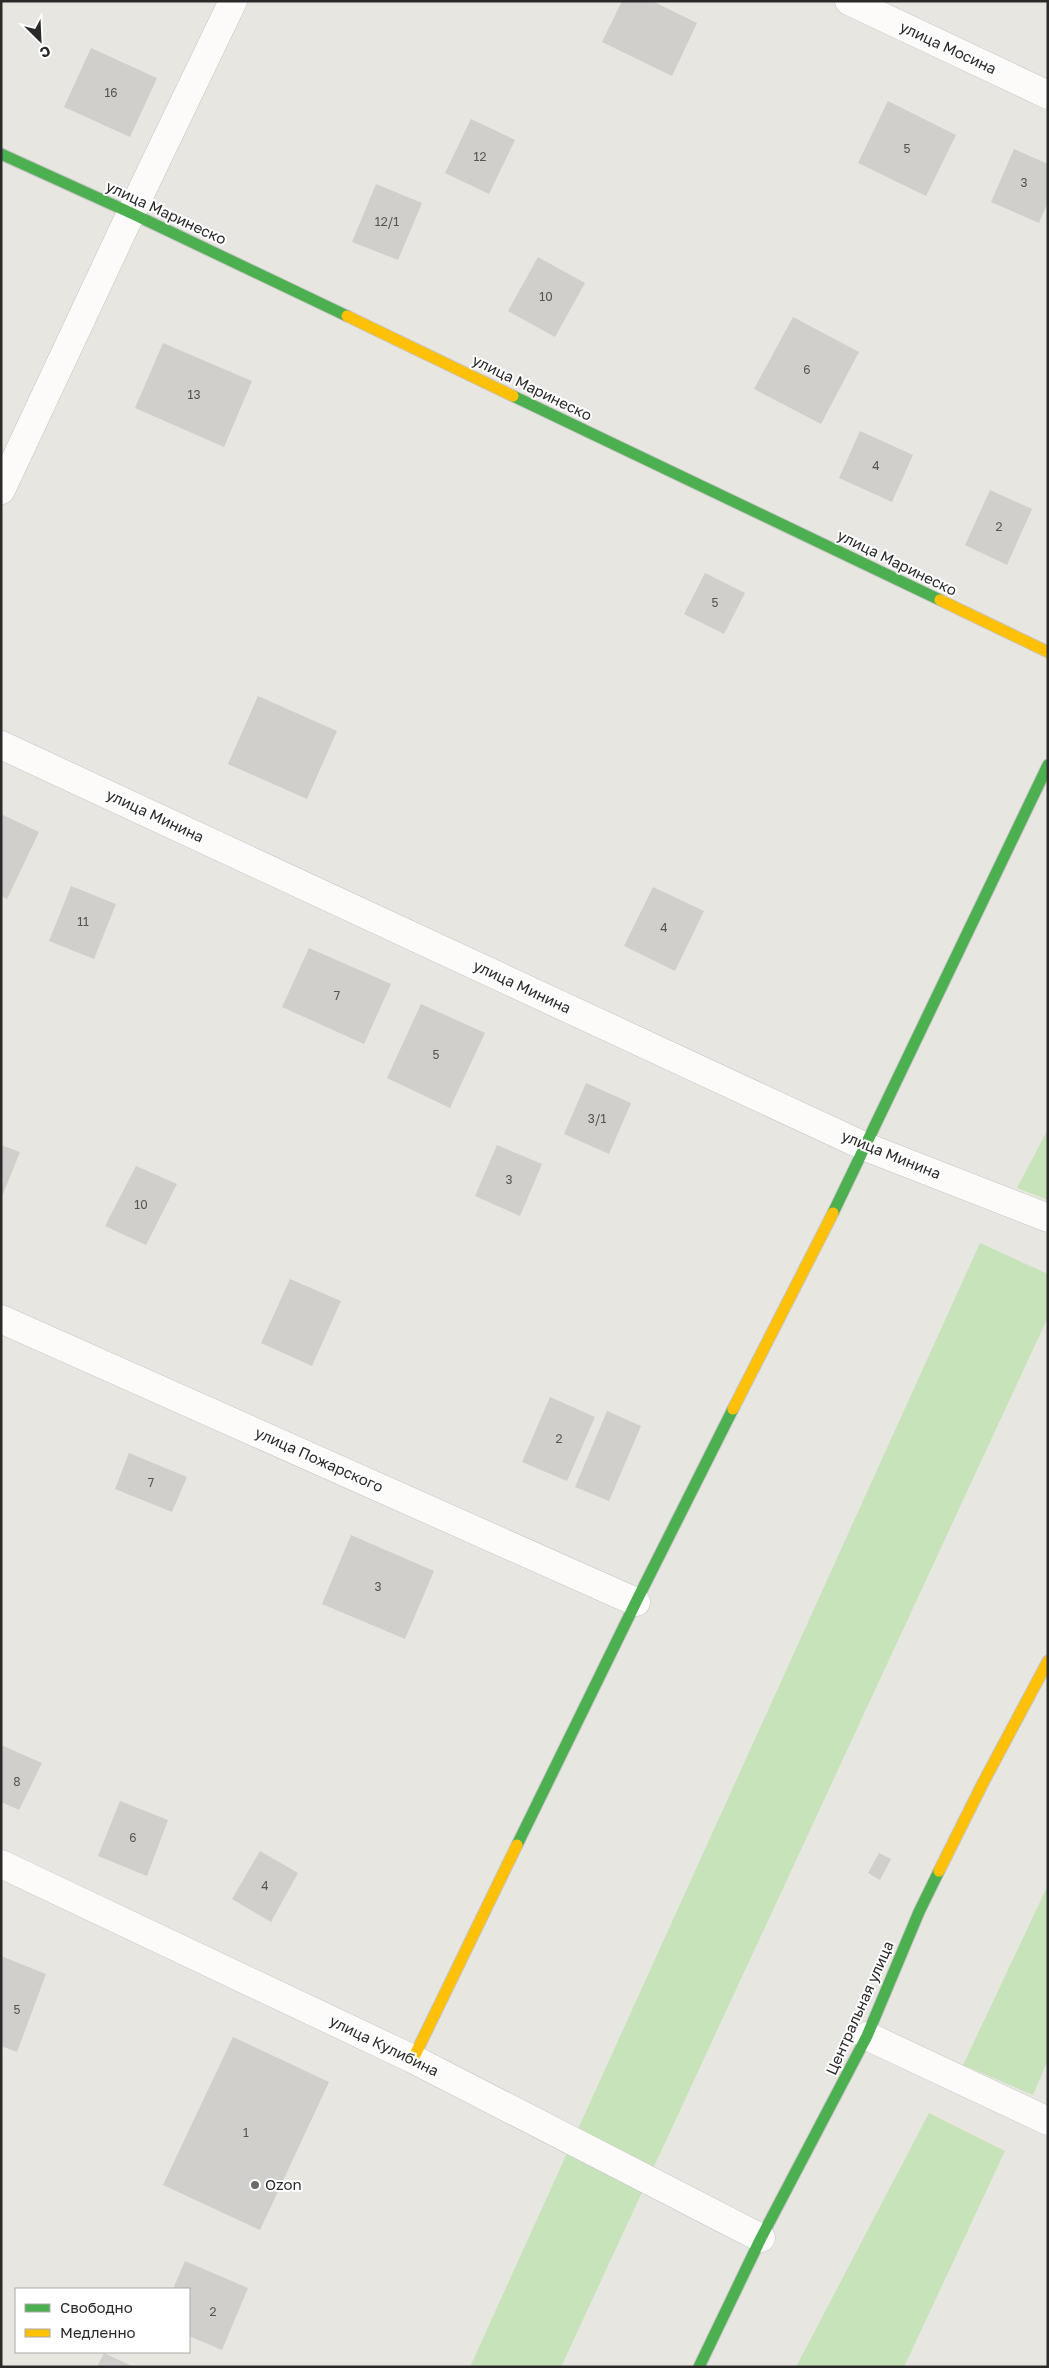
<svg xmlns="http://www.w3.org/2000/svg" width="1049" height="2368" viewBox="0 0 1049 2368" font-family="'Golos Text',sans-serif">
  <rect width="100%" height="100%" fill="#e8e6e0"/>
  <path fill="#c7e3ba" d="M1048 1129V1200L1017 1188Z
    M980 1243 1048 1274V1317L561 2367H470Z
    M1048 1885V2060L1033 2095 963 2065Z
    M929 2113 1005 2151 904 2367H796Z"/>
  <path fill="#d1cfcb" d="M622 1H652L697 23 672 76 602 42Z
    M91 48 157 78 130 137 64 107Z
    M888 101 956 135 926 196 858 163Z
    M471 119 515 140 489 194 445 173Z
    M1014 149 1048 164V202L1039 223 991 202Z
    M376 184 422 203 398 260 352 242Z
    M538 257 585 283 555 337 508 311Z
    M793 317 859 352 821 424 754 389Z
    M163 343 252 381 224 447 135 408Z
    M860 431 913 455 892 502 839 478Z
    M990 490 1032 509 1007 565 965 545Z
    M705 573 745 593 724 634 684 614Z
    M258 696 337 731 307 799 228 764Z
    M1 814 39 832 7 899 1 896Z
    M71 886 116 904 94 959 49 941Z
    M653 887 704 911 675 971 624 946Z
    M309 948 391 984 364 1044 282 1007Z
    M421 1004 485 1033 450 1108 387 1078Z
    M586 1083 631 1103 609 1154 564 1134Z
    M1 1145 20 1152 1 1199Z
    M497 1145 542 1164 520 1216 475 1196Z
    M136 1166 177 1184 146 1245 105 1226Z
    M290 1279 341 1301 312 1366 261 1343Z
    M550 1397 595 1417 567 1481 522 1462Z
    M607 1411 641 1426 609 1501 575 1487Z
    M129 1453 187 1477 172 1512 115 1489Z
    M351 1535 434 1571 405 1639 322 1604Z
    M1 1745 42 1763 19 1810 1 1802Z
    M120 1801 168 1820 147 1876 98 1856Z
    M260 1851 298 1873 271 1922 232 1899Z
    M879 1853 891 1859 880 1880 868 1873Z
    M1 1956 46 1974 17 2052 1 2046Z
    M233 2037 329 2082 260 2230 163 2185Z
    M185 2261 248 2288 222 2350 189 2336V2289H173Z
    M104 2353 134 2367H97Z"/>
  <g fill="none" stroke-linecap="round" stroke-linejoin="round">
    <g stroke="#c6c5c5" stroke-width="29">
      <path id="street" d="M849 1 1048 95
        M1 490 131 213 233 1
        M1 745 866 1147 1048 1218
        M1 1319 636 1602
        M1 1864 413 2059 761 2238
        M867 2036 1048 2121"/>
    </g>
    <g stroke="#c6c5c5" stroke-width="13">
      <path id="fast" d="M1 154 131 213 347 316
        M513 396 940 600
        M833 1213 1048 765
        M517 1845 636 1602 733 1409
        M699 2367 761 2238 867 2036 919 1912 939 1871"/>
    </g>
    <g stroke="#c6c5c5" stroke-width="13">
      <path id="slow" d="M347 316 513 396
        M940 600 1048 652
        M733 1409 833 1213
        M939 1871 984 1781 1048 1661
        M413 2059 517 1845"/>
    </g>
    <use href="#street" stroke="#fcfbfa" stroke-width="28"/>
    <use href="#fast" stroke="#4caf50" stroke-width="11"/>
    <use href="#slow" stroke="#ffc107" stroke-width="11"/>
  </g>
  <circle fill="#6c6c6a" stroke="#fff" stroke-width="2" cx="255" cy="2185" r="5"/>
  <g text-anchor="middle" stroke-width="4" stroke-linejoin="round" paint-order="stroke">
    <g font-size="12" fill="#545453">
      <text x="111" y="97">16</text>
      <text x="907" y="153">5</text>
      <text x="480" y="161">12</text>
      <text x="1024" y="187">3</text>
      <text x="387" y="226">12/1</text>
      <text x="546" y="301">10</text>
      <text x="807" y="374">6</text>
      <text x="194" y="399">13</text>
      <text x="876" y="470">4</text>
      <text x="999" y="531">2</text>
      <text x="715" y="607">5</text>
      <text x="83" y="926">11</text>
      <text x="664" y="932">4</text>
      <text x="337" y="1000">7</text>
      <text x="436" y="1059">5</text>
      <text x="597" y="1123">3/1</text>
      <text x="509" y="1184">3</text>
      <text x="141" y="1209">10</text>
      <text x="559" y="1443">2</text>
      <text x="151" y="1487">7</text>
      <text x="378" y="1591">3</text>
      <text x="17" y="1786">8</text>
      <text x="133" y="1842">6</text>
      <text x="265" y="1890">4</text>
      <text x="17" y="2014">5</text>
      <text x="246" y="2137">1</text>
      <text x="213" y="2316">2</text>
    </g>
    <g font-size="15" fill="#2a2a2a" stroke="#fff">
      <text transform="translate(948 48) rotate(25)" y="5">улица Мосина</text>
      <text transform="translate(166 213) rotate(25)" y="5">улица Маринеско</text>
      <text transform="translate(532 388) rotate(26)" y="5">улица Маринеско</text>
      <text transform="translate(897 563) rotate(26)" y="5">улица Маринеско</text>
      <text transform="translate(155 816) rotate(25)" y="5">улица Минина</text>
      <text transform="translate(522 987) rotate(25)" y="5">улица Минина</text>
      <text transform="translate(891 1155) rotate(22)" y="5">улица Минина</text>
      <text transform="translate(319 1460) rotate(24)" y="5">улица Пожарского</text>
      <text transform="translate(860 2008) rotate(-66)" y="5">Центральная улица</text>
      <text transform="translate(384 2046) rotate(26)" y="5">улица Кулибина</text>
    </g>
    <g font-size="15" fill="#2a2a2a" stroke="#fff" text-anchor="start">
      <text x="265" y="2190">Ozon</text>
    </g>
  </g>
  <rect width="1049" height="2368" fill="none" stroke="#2a2a2a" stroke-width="5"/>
  <rect x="15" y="2288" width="175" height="65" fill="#ffffff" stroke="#aaaaaa"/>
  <rect x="25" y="2304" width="25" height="8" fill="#4caf50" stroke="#aaaaaa"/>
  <text x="60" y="2313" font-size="15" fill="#2a2a2a">Свободно</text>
  <rect x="25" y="2329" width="25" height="8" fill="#ffc107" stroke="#aaaaaa"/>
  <text x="60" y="2338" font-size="15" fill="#2a2a2a">Медленно</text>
  <g transform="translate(40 40) rotate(156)" stroke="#ffffff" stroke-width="4" paint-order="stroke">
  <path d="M0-4L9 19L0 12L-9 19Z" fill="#2a2a2a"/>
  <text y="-8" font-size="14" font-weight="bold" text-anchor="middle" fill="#2a2a2a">С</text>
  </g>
</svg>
